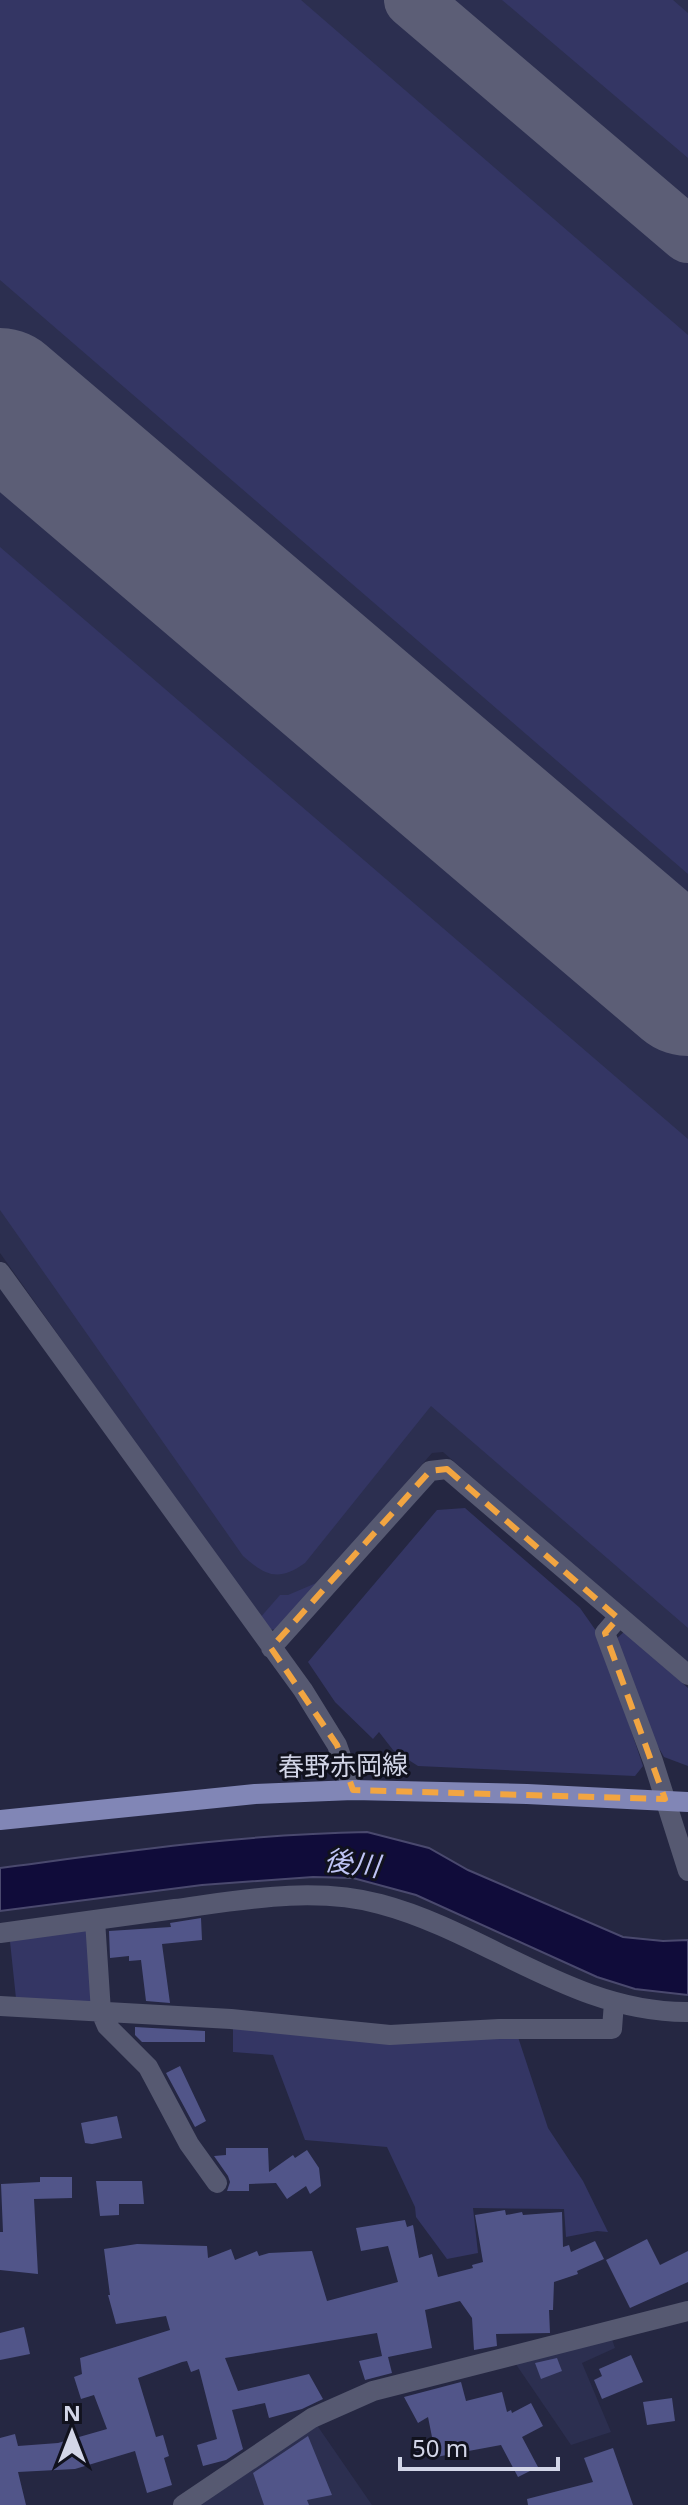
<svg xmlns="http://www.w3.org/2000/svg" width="688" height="2505" viewBox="0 0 688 2505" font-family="'Noto Sans','Noto Sans JP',sans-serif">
  <rect width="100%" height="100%" fill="#252742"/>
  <path fill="#2c2f50" d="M0 0H688V1665L443 1452 432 1453 278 1630 267 1629 0 1253Z
    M609 2331 615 2348 582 2363 611 2432 571 2445 511 2357Z
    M312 2418 372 2505H183Z"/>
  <path fill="#343664" d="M0 0H301L688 335V874L0 280Z
    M502 0H673L688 13V158Z
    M0 547 688 1139V1628L431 1406 305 1563C278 1582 266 1576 243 1556L0 1210Z
    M465 1508 580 1608 599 1635 643 1766 635 1776 418 1766 393 1750 379 1732 373 1739 335 1702 308 1662 437 1510Z
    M321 1581 278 1630 267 1629 259 1619 280 1595H288Z
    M625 1631 688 1688V1766L664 1757 648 1729 614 1641Z
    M95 1920 101 2012 17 2008 9 1932Z
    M233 2023 517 2034 548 2128 583 2181 608 2232 597 2231 566 2237 564 2209 473 2208 478 2253 447 2259 416 2217 415 2207 387 2147 305 2140 273 2055 233 2052Z"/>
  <path fill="#100c3a" stroke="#4a496e" stroke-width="2" d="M367 1832 429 1848 468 1870 623 1937 663 1941 688 1940V1995L635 1989 597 1977 416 1895 353 1878 313 1877 202 1885 0 1911V1868C122 1852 244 1834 367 1832Z"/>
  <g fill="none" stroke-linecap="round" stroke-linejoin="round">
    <path stroke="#5c5e76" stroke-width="56" d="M412 0 688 235"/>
    <path stroke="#5c5e76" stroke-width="142" d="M0 399 688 985"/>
  </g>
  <path fill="#515589" d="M201 1918 202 1940 162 1944 170 2003 146 2001 141 1960 129 1961V1956L110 1958 109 1931 171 1927 170 1923Z
    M135 2027 205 2031V2042H142L135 2035Z
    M180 2066 206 2121 195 2127 166 2073Z
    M117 2116 122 2138 92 2144 85 2143 81 2123Z
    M226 2148H268L269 2172 293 2155 295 2158 307 2150 319 2168 321 2186 310 2194 306 2186 287 2199 276 2183 249 2184V2191H227L230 2182 228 2176 214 2156 226 2155Z
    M40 2177H72V2198L34 2199 38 2274 0 2270V2232H3L1 2184 40 2182Z
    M96 2181H142L144 2204H119V2215L100 2216Z
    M505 2210 506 2215 522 2212 523 2215 562 2212 563 2247 569 2245 571 2252 595 2241 604 2259 577 2271 578 2274 554 2282 553 2310H549L550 2333 496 2334 497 2346 474 2350 472 2318 460 2301 425 2310 432 2348 388 2357 392 2373 365 2380 359 2361 382 2356 377 2333 225 2358 238 2391 309 2374 323 2399 302 2409 269 2418 265 2403 232 2410 243 2449 226 2460 203 2466 197 2445 217 2439 199 2369 191 2372 187 2361 182 2362 138 2378 156 2437 163 2435 169 2456 164 2458 172 2485 147 2493 135 2451 75 2469 18 2472 26 2505H0V2438L15 2434 18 2446 58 2443 107 2429 94 2395 81 2399 74 2377 82 2374 80 2358 170 2330 166 2316 116 2324 108 2295H110L104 2249 137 2244 207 2246 208 2258 231 2249 235 2260 257 2251 259 2256 269 2253 312 2251 327 2301 398 2282 388 2246 361 2251 356 2228 405 2220 407 2227 413 2225 419 2258 432 2254 438 2277 473 2268 472 2265 483 2262 475 2215Z
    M647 2239 660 2265 688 2251V2282L630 2308 606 2260Z
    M24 2327 30 2354 0 2360V2333Z
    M631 2355 643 2382 602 2399 594 2380 602 2376 599 2369Z
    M557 2358 562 2371 541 2379 535 2363Z
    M461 2382 466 2401 502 2392 507 2412 511 2410 512 2413 531 2403 543 2426 522 2437 538 2467 518 2477 501 2445 436 2457 428 2417 418 2423 404 2397Z
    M672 2398 675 2421 647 2425 643 2402Z
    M308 2436 332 2495 307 2500 309 2505H264L253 2473Z
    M613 2448 633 2505H528L527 2499 593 2482 584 2458Z"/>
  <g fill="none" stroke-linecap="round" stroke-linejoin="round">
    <path stroke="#565971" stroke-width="20" d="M0 1272 303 1690 337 1745 353 1790
      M618 1618 605 1633 653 1761 688 1871
      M271 1648 430 1471 447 1469 688 1675
      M95 1920 101 2012 107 2026 148 2067 189 2144 217 2183
      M0 1933C58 1925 117 1917 175 1909 241 1900 314 1886 380 1904 486 1932 574 2013 688 2012
      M0 2006 231 2019 390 2035 499 2029H612L614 2002
      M183 2505 312 2418 373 2391 688 2311"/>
    <path stroke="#8186b6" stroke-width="20" d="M0 1820 255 1794 353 1790 527 1794 688 1802"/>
  </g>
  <path fill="none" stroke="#f2a541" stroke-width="6" stroke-dasharray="16 10" stroke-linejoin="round" d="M447 1469 618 1618 605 1633 665 1799 353 1790 337 1745 271 1648 430 1471Z"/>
  <g text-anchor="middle" stroke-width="6" stroke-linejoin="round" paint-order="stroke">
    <g font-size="26" fill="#d3d6e8" stroke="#11121e">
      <text transform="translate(343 1766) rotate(-1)" y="9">春野赤岡線</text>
    </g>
    <g font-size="28" font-style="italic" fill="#bfc4f5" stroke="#11121e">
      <text transform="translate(352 1863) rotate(7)" y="10">後川</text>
    </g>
  </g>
  <g transform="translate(72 2433)" stroke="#11121e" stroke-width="6" paint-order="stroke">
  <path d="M0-6L14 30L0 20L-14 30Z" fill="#d3d6e8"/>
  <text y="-12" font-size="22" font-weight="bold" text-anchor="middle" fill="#d3d6e8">N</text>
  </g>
  <path d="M400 2457v12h158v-12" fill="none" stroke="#d3d6e8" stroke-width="4"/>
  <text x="412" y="2457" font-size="24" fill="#d3d6e8" stroke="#11121e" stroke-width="6" paint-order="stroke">50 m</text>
</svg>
